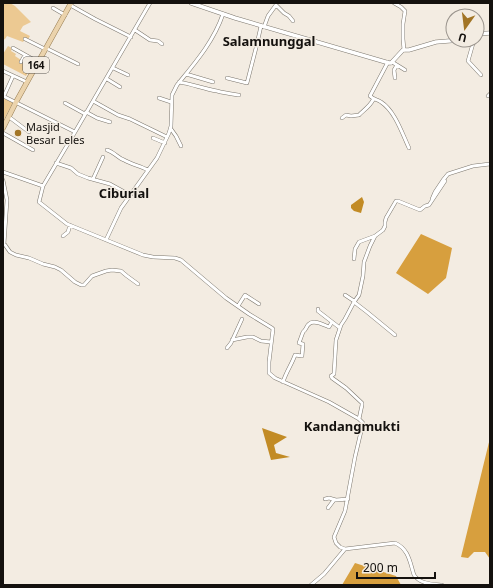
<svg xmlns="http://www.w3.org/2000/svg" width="493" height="588" viewBox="0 0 493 588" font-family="'Noto Sans',sans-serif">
  <rect width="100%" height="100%" fill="#f3ece2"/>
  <path fill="#ecc992" d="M3 3H10L15 6 31 22 23 26 20 31 30 36 27 41 25 39 23 42 7 36 5 39 3 40Z
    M8 46 12 48 11 51 16 54 15 56 21 60 20 62 28 66 31 61 33 63 26 76 3 64V54Z
    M3 98 13 102 3 121Z"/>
  <path fill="#d79f3e" d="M421 234 452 248 446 278 428 294 396 273Z
    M490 438V559L485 552H474L468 558 461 557Z
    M355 563 396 576 401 585H342Z"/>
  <path fill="#c28b25" d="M362 197 364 202 361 213 354 211 351 208V205Z
    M262 428 287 437 274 445 276 453 290 457 271 460Z"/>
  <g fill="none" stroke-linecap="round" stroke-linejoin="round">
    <g stroke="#7c776e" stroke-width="4">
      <path id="minor" d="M394 3 401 7 405 11 403 24V39L404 50
        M70 5 95 19 131 37
        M53 8 65 15
        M264 27 268 16 276 5 284 13 289 16 293 21
        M135 30 150 40 158 41 162 44
        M25 39 45 49
        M474 40 468 61 481 75
        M13 48 38 62
        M46 48 78 64
        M21 62 25 55
        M388 62 370 96C374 100 377 99 381 102 395 111 402 133 409 148
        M392 62 397 65 394 70 395 78
        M397 65 405 70
        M113 68 128 75
        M3 71 27 82
        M186 74 213 82
        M227 78 247 83 256 48 261 26
        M107 79 120 87
        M179 82C192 84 204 89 217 91 224 93 232 94 239 95
        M3 96 75 132 43 186 3 172
        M4 96 13 76
        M488 96 490 94
        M159 98 171 102
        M93 101 118 115 130 119 167 137
        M65 103 85 114
        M86 112 97 118 110 122
        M9 117 29 132
        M342 118 346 115 351 116 359 115C364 110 370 106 373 100
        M171 129 176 136 181 146
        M75 132 150 3
        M3 133 33 150
        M153 138 165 143
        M107 150C114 152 118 158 124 160 131 164 140 166 148 170
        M56 163 71 168 78 174 88 178 110 184 130 195
        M93 179 103 157
        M3 180 7 200 4 244
        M43 186 39 202 67 224 143 255 153 257 175 258 181 260 226 298 249 314 272 328 273 329 269 362V373L275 378 329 402 359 419 363 423 355 457 345 511 334 537 336 543 340 547 345 549 395 543C409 549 410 563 414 575 420 584 432 584 442 585
        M432 199 435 192 443 180
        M63 236 68 232 70 225
        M106 240 121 208 157 158 169 133 171 126 172 95 177 85C195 63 214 41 223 14
        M3 242 10 252 16 255 29 258 43 264 55 267 61 270 75 282 81 285H84L92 276 106 271 112 270 121 271 127 276 138 284
        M354 259 355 249 359 242 375 236
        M345 295 354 301
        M354 302 367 312 395 335
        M238 306 245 295 259 304
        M318 309V311L340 328
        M232 340 247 337H253L261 341 271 342
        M227 348 231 343 242 319
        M283 382C286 372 292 364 295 355L302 356 303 344 299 343 303 332C307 329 306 326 309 324 314 319 324 325 329 327L332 322
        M359 419 362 405V403L346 388 332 378 331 376 334 374 336 340 341 325 345 319 354 302 359 295 363 276 364 262 370 246 375 236 383 230 385 226V222L386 218 396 201H398L420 210 425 206 429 205 445 181 443 180 448 174 473 166 490 164
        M325 499 329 498 336 500 348 499
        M328 508 334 500
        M311 585 324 574 345 549"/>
    </g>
    <g stroke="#7c776e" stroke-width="4.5">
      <path id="tertiary" d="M191 3 235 18 389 63H391L403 50H409L436 42 461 40
        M477 34 490 33"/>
    </g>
    <g stroke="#977c51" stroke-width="5.5">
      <path id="primary" d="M3 128 16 102 71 3"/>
    </g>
    <use href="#minor" stroke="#fff" stroke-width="3"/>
    <use href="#tertiary" stroke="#fff" stroke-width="3.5"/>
    <use href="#primary" stroke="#ebd3ac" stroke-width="4.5"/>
  </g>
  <circle fill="#a27526" stroke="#f3ece2" stroke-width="1.5" cx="18" cy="133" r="4"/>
  <g text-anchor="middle" stroke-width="3" stroke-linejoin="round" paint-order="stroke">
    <rect fill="#f3ece2" stroke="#57534e" stroke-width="1" x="23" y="57" width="26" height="16" rx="3"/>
    <g font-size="10" font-weight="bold" fill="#14110e">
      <text x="36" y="69">164</text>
    </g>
    <g font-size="11" fill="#14110e" stroke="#f3ece2" text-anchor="start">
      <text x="26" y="131">Masjid<tspan x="26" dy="13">Besar Leles</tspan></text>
    </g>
    <g font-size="13" font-weight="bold" fill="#14110e" stroke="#f3ece2">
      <text x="269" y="46">Salamnunggal</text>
      <text x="124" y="198">Ciburial</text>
      <text x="352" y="431">Kandangmukti</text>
    </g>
  </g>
  <rect width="493" height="588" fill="none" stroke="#14110e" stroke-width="8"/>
  <g transform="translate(465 28) rotate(194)"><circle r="19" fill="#f3ece2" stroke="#9a948d"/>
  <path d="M0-3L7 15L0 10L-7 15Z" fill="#a27526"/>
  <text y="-6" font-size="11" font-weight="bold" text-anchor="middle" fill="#14110e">U</text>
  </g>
  <path d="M357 572v6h78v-6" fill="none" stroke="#14110e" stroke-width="2"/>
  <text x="363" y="572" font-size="12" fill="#14110e" stroke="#f3ece2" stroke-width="3" paint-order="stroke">200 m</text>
</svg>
